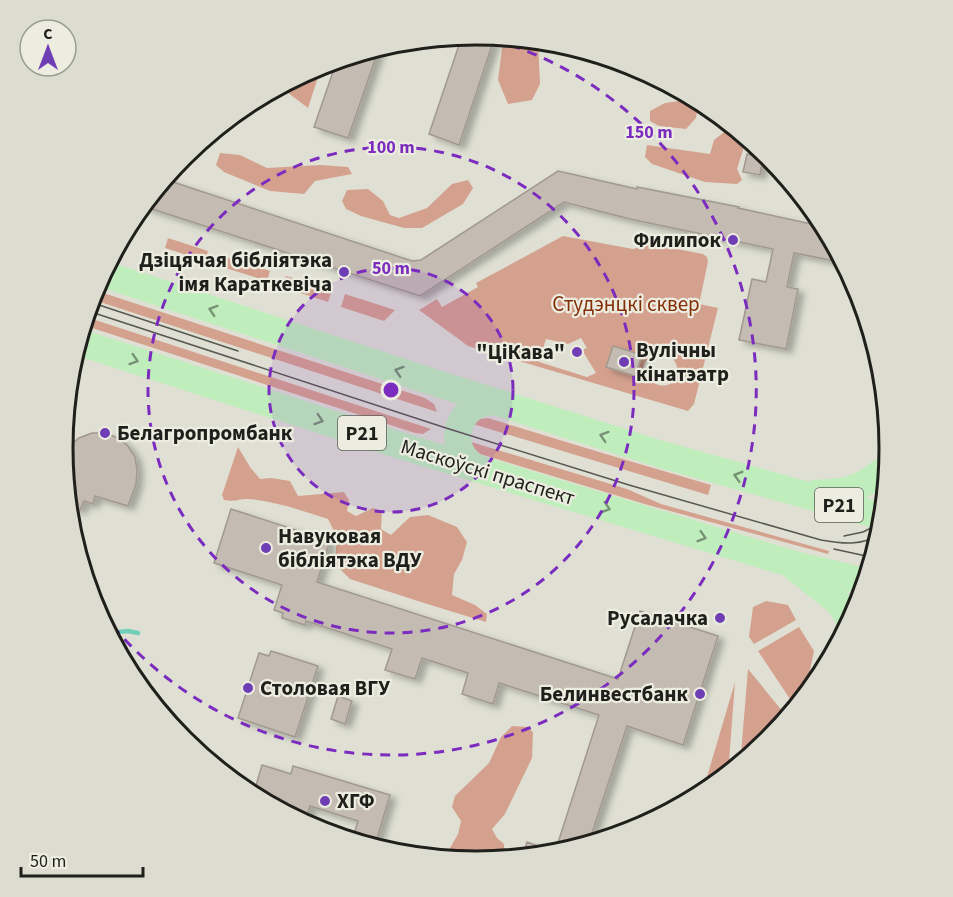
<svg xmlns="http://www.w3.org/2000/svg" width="953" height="897" viewBox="0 0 953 897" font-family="'Source Sans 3',sans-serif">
  <defs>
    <filter id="shadow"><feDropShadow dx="6" dy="4" stdDeviation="3" flood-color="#0004"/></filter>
  </defs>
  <rect width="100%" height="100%" fill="#dfe0d3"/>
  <path fill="#d5a18f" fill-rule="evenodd" d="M505 37 538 41 540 84 532 100 508 104 498 80 503 41Z
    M322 65 308 108 283 89 285 84Z
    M687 100 698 107 696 118 686 129 659 126 650 121V111L665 103Z
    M728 129 739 131 743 134V150L737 169 742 180 737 184 705 182 652 164 645 157 647 145 710 154 714 140Z
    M220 153 240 155 267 168 321 165 348 167 352 174 315 181 304 194 270 191 224 172 216 165Z
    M468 180 473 188 463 204 422 228H404L361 216 346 209 342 201 347 190 368 189 383 201 390 215 399 218 427 208 452 184Z
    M563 236 633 249 651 244 703 254 707 257 708 262 699 304 718 308 694 404 688 411 468 346 419 310 437 299 442 307 478 287 476 283ZM581 338 587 348 582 350 596 373 587 377 539 362 546 339 568 344ZM657 353C668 353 679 360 677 373 670 404 620 370 657 353Z
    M168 238 208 251 205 261 165 248Z
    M225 257 270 271 267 281 222 267Z
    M286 276 332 290 328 302 282 287Z
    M94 290 425 398 434 404 437 412 91 299Z
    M345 294 395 310 384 321 341 307Z
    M86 317 431 429 423 434 415 433 83 325Z
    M488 418 599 452 711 485 708 495 473 424 479 419Z
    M468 441 627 489 661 504 829 551 828 554 648 505 477 453Z
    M238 447 250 467 260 479 271 478 290 481 298 496 344 492 349 500 347 511 356 516 373 508 382 511 381 529 391 535 410 517 428 515 457 527 467 542 462 560 454 574 452 595 475 605 487 614 486 622 424 603 350 579 335 564 337 537 328 519C303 511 274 501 248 499 239 499 235 502 224 500L222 495Z
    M766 601 788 605 796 620 754 644 749 637 753 607Z
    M799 627 814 651 804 699 796 708 758 651Z
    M748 669 788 718 769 741 740 766Z
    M735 682 728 775 717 784 704 787Z
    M512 726 529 727 533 733 532 758 505 814 492 829 497 838 504 844V851L497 858 477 851 468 860V862L444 859 458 834 461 821 452 807 455 796 489 763 501 737Z"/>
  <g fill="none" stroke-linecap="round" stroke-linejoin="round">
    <path stroke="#71cfb9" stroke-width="4.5" d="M108 633 128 631 138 633"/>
  </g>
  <path fill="#c4bcb2" stroke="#a1998f" stroke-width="1.5" filter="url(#shadow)" d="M477 34 495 36 459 145 429 134 462 36Z
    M379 48 348 138 314 127 337 60Z
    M747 154 763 157 760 175 743 172Z
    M558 171 637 189V187L739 207 738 208 825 227 845 263 794 253 787 287 798 289 786 349 739 340 752 279 766 282 773 249 630 219 564 202 420 296 143 206 164 179 412 261 421 260Z
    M613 346 642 355 635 376 606 367Z
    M92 433H105L118 438 128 446 135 457 137 470 136 484 128 506 95 496 93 504 84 501 80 510 68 506 63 456 69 446 79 438Z
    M231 509 330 541 317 582 618 679 640 611 718 636 683 745 627 726 588 845 557 855 522 858 527 842 555 852 599 715 499 683 493 704 462 694 468 673 422 658 415 679 385 670 392 649 306 621 305 625 282 618 283 613 274 610 282 585 214 563Z
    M271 651 318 666 295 737 238 718 259 653 269 656Z
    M338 696 352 701 345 724 331 719Z
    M262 765 291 774 293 766 390 795 374 848 352 841 358 821 310 806 304 824 253 796Z"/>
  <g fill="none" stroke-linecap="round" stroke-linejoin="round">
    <path stroke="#bfeebc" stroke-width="27" d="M103 274 433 382 660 454 884 517
      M78 342 392 443 789 563 867 582
      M480 469C440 452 458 394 501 403
      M817 493C849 493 864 487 889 466
      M794 567 838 602 847 615 850 624"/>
    <path stroke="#585852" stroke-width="1.5" d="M90 302 238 351
      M88 311 446 428 629 485 821 540C843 544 861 546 881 534
      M844 536 863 532 883 522
      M834 549 866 556 874 557"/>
  </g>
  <defs><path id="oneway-chevron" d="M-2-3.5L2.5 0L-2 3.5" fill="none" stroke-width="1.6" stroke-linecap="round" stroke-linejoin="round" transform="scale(1.5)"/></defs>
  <g stroke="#779174">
    <use href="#oneway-chevron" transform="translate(213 310) rotate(-162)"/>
    <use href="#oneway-chevron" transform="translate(134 360) rotate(18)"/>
    <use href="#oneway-chevron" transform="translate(399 371) rotate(-162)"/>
    <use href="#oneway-chevron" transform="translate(319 420) rotate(18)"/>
    <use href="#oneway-chevron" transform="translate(604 436) rotate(-162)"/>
    <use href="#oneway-chevron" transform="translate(738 476) rotate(-164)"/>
    <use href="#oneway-chevron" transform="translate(606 508) rotate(17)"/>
    <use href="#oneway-chevron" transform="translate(702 537) rotate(17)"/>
  </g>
  <circle cx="391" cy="390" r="122" fill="#7b2cbf" fill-opacity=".12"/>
  <g fill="none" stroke="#7b2cbf" stroke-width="3" stroke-dasharray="10 8">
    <circle cx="391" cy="390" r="122"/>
    <circle cx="391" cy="390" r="243"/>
    <path d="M476 35A365 365 0 1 1 92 599"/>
  </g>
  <g fill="#6f3eb5" stroke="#ecede0" stroke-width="2">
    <circle cx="733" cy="240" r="6"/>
    <circle cx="344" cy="272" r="6"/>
    <circle cx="577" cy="352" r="6"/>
    <circle cx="624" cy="362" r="6"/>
    <circle cx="105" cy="433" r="6"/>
    <circle cx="266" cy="548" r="6"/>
    <circle cx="720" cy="618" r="6"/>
    <circle cx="248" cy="688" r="6"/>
    <circle cx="700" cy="694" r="6"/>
    <circle cx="325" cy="801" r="6"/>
  </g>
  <g text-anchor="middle" stroke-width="4.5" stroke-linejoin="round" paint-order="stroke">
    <g fill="#ecede0" stroke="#5c5d56" stroke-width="1.5">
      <rect x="338" y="416" width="48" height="34" rx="4.5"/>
      <rect x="815" y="488" width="48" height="34" rx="4.5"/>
    </g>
    <g font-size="20" font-weight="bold" fill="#1f1f1b">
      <text x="362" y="440">Р21</text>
      <text x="839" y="512">Р21</text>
    </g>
    <g font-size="21" font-weight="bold" fill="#1f1f1b" stroke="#ecede0" text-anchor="end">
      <text x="721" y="247">Филипок</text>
      <text x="332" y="267">Дзіцячая бібліятэка<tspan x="332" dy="24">імя Караткевіча</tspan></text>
      <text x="636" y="357" text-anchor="start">Вулічны<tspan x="636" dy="24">кінатэатр</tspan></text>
      <text x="565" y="359">"ЦіКава"</text>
      <text x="117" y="440" text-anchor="start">Белагропромбанк</text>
      <text x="278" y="543" text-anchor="start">Навуковая<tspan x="278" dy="24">бібліятэка ВДУ</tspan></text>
      <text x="708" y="625">Русалачка</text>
      <text x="260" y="695" text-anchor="start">Столовая ВГУ</text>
      <text x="688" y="701">Белинвестбанк</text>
      <text x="337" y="808" text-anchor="start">ХГФ</text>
    </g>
    <g font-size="21" fill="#832e07" stroke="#ecede0">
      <text x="626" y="311">Студэнцкі сквер</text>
    </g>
    <g font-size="21" fill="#1f1f1b" stroke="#ecede0">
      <text transform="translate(488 472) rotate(17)" y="7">Маскоўскі праспект</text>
    </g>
  </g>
  <path d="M0 0H953V897H0ZM73 448a403 403 0 1 1 806 0a403 403 0 1 1-806 0Z" fill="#dcddd0" fill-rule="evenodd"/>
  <path fill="none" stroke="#1f1f1b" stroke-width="3" d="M73 448a403 403 0 1 1 806 0a403 403 0 1 1-806 0Z"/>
  <circle cx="391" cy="390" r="9" fill="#7b2cbf" stroke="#ecede0" stroke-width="3"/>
  <g font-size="18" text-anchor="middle" font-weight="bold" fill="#7b2cbf" stroke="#ecede0" stroke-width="4.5" stroke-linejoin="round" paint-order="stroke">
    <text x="649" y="138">150 m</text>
    <text x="391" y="153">100 m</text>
    <text x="391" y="274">50 m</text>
  </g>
  <g transform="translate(48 48)"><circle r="28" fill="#ecede0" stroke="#9a9b91" stroke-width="1.5"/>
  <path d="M0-4.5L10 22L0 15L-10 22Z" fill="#6f3eb5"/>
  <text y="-9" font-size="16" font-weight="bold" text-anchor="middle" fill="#1f1f1b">С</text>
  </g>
  <path d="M21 867v9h122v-9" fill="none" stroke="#1f1f1b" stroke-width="3"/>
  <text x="30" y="867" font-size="18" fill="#1f1f1b" stroke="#ecede0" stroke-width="4.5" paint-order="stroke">50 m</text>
</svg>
